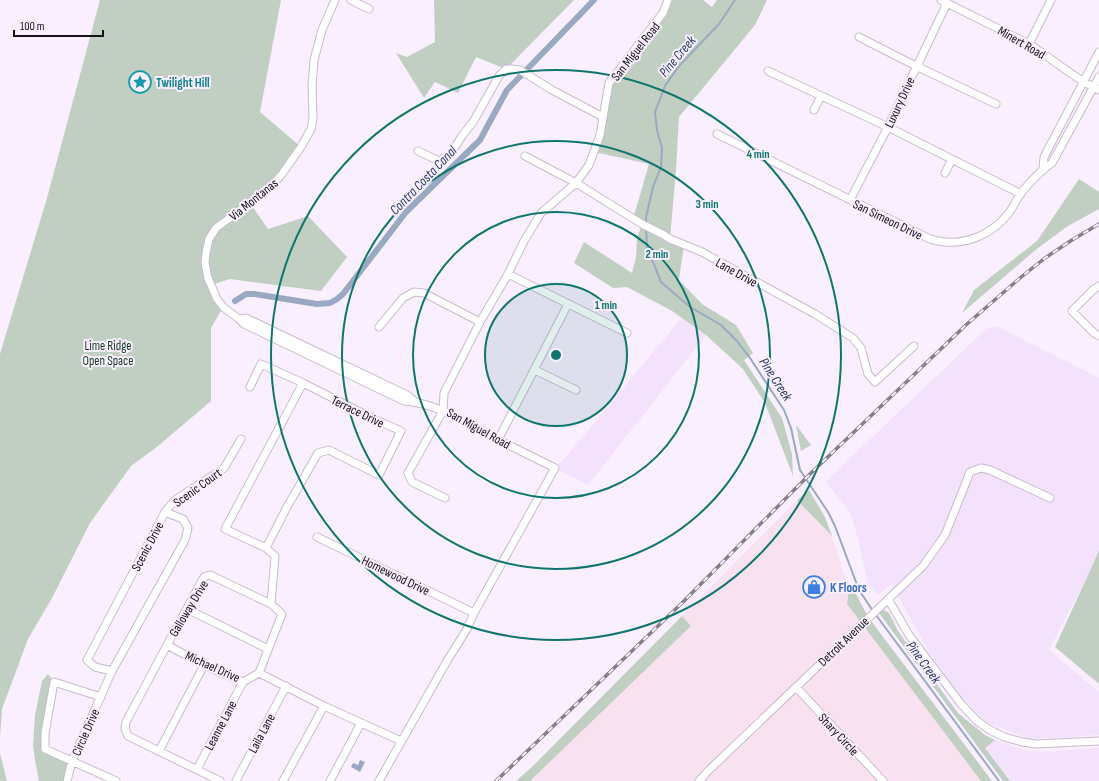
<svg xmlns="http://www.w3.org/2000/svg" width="1099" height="781" viewBox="0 0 1099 781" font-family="'Sofia Sans Condensed',sans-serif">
  <rect width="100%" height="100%" fill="#faeffe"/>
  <path fill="#f4e1fb" d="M682 318 706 335 588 485 555 468 566 457 679 321Z
    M996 326 1099 378V554L1049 650 1099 692V735L1052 738 1029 739 988 723 975 713 954 688 931 655 891 584 878 595 868 584 858 539 851 514 826 481 987 328Z
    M995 740 1020 749 1041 752 1099 748V781H1010L985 747Z"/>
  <path fill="#f9e2ef" d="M797 500 832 536 849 590 847 604 981 781H530L691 626 682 616Z"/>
  <path fill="#c0cfc2" d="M100 0H281L260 112 301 147 282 174 250 203 268 229 308 216 347 257 321 291 230 279 211 285 223 307 211 328V401L158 446 131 466 90 523 52 598 28 639 2 709 0 738V354L47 198Z
    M434 0H574L506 69 476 57 458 93 435 82 424 98 396 53 407 57 435 42Z
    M668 0H703L712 7 717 0H767L755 25 679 117 676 170 670 239 684 245 679 280 702 304 736 325 753 353 744 360 782 418 792 454 793 476 765 403 743 369 706 335 672 311 627 287 613 288 574 263 584 242 632 273 636 257 637 238 642 224 633 219 649 164 594 152 609 83 663 13Z
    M1079 179 1099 192V209L1068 226 1038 248 962 313 974 290 1037 241Z
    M796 425 811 445 801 451Z
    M809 490 825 517 832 536 797 500Z
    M1099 551V684L1055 647Z
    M849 590H854L868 617 992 781H981L847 604Z
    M884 610 889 613 898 631 958 713 985 735 995 740 985 748 1010 781H1003L879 613 881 611Z
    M682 616 691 626 530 781H516L532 767Z
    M48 674 54 682 45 749 72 761 67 781H39L35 760 33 745 35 715 42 681Z
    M0 753 7 781H0Z"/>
  <path fill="#99a9c1" d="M360 760 365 762 360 772 351 767 353 763 358 765Z"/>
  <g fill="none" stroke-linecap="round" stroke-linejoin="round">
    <path stroke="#99a9c1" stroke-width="2" d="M646 223V217L653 187 661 167 662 148 657 130 655 112 665 86 679 66 719 24 735 0
      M646 227 647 247 661 282 690 307 721 325 737 341 750 358 784 410 791 428 800 470 828 512 835 526 859 590 873 611
      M876 615 999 781"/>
    <path stroke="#99a9c1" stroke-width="6" d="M235 301 246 294H254L317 304 330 303 337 299 343 294 406 212 480 140 507 90 594 0"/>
    <g stroke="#c8bacd" stroke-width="9">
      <path id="minor" d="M351 0 369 9
        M941 0 1029 44C1053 59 1073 78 1099 90
        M859 37 916 66 996 104
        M1029 44 1051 0
        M768 71 888 127 1021 194
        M814 110 821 96
        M717 134 930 239C935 240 941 242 946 242 969 244 993 233 1008 214 1013 208 1016 200 1021 193 1030 182 1040 171 1052 163L1099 77
        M418 151 439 161 450 155 462 136 473 122 499 76 506 69H512L520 70 552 90 603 117
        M525 156 576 183 642 224 664 235 670 239 702 252 815 314 853 338 861 348 868 374 875 382 914 346
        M1043 169 1044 157 1099 52
        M945 173 952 159
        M850 200 888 127 947 3
        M508 274 627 333
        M1099 286 1094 289 1072 311 1094 333 1099 336
        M239 319 223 307 217 299 208 278 205 263 206 253 209 239 216 228 268 190 282 174 301 147 311 129 313 118 312 86 314 60 322 30 335 0
        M379 327 403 298 414 292 424 293 480 322
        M535 370 576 390
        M250 387 261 364 303 383 374 419 401 431 379 475 329 450 318 453 287 507 266 548 275 556 271 604
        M498 440 568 304
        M445 498 412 482 408 473 443 411 444 393 480 322 508 274 524 241 541 213 576 183 589 165 600 135 609 83 663 13 668 0
        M317 537 474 613
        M266 548 225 529 303 383
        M888 599 909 635 961 704 977 721 990 730 1004 737 1022 742 1036 744 1099 741
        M187 609 268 649
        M167 645 204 665 243 682 259 673
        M112 671 95 667 87 660 165 512 175 500 224 468 241 439
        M796 687 883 781
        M101 697 54 682 45 733V749L116 781
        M159 751 204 665
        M197 769 243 682
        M67 781 72 761 112 671 185 540 188 528 183 519 165 512
        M220 781 128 736 125 729 126 722 167 645 204 577 210 575 271 604 282 614 259 673 324 706 401 741
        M236 781 286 686
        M283 781 324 706
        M330 781 361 723
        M379 781 447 661 467 629 474 613 555 468C535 458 516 449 497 439 468 424 438 403 404 401L244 324 239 319 246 318 407 395 416 402
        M699 781 708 771 923 566 945 535 965 485 970 472 981 468 990 470 1050 498"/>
    </g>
    <use href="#minor" stroke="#fff" stroke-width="7"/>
    <g stroke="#867f89" stroke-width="3.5">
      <path id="rail" d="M496 781 682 603 810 474 967 324 1020 278 1045 258 1072 240 1099 224"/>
    </g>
    <use href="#rail" stroke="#faeffe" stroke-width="2" stroke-dasharray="6" stroke-linecap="butt"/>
  </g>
  <circle cx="556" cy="355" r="71" fill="#0f766e" fill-opacity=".12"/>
  <g fill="none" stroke="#0f766e" stroke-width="2">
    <circle cx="556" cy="355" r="71"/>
    <circle cx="556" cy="355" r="143"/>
    <circle cx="556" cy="355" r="214"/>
    <circle cx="556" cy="355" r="285"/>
  </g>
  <defs>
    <g id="sight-ring" transform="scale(1.15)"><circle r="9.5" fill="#faeffe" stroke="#0f9aa8" stroke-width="1.5"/><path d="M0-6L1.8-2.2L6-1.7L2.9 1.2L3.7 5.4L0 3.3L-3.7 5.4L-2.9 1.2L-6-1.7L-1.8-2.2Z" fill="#0f9aa8"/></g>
    <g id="shop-ring" transform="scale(1.15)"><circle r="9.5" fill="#faeffe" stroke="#3f7fe0" stroke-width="1.5"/><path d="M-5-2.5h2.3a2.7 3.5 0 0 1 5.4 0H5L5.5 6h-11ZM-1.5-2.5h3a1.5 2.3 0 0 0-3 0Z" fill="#3f7fe0"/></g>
  </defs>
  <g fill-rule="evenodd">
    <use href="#sight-ring" x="140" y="82"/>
    <use href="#shop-ring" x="814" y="587"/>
  </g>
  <g text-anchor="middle" stroke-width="4" stroke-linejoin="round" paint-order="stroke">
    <g font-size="13" fill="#151117" stroke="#faeffe">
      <text transform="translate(1022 42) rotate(30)" y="5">Minert Road</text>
      <text transform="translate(635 51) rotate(-52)" y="5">San Miguel Road</text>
      <text transform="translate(899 102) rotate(-65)" y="5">Luxury Drive</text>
      <text transform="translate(253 199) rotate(-39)" y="5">Via Montanas</text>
      <text transform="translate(888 219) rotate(26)" y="5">San Simeon Drive</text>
      <text transform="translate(737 272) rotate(29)" y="5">Lane Drive</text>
      <text transform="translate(358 411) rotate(26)" y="5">Terrace Drive</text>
      <text transform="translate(479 428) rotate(29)" y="5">San Miguel Road</text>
      <text transform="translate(197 487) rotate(-36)" y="5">Scenic Court</text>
      <text transform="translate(147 546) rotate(-62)" y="5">Scenic Drive</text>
      <text transform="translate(396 575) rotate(26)" y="5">Homewood Drive</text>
      <text transform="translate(188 608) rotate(-59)" y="5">Galloway Drive</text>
      <text transform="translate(843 641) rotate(-44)" y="5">Detroit Avenue</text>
      <text transform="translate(213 666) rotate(24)" y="5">Michael Drive</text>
      <text transform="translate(220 725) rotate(-62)" y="5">Leanne Lane</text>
      <text transform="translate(85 732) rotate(-66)" y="5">Circle Drive</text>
      <text transform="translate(261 733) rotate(-62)" y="5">Laila Lane</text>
      <text transform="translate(839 734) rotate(47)" y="5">Shary Circle</text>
    </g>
    <g font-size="13" font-weight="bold" fill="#0d838f" stroke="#faeffe" text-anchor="start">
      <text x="156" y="87">Twilight Hill</text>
    </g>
    <g font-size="13" fill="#113b1d" stroke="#faeffe">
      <text x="108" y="350">Lime Ridge<tspan x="108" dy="15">Open Space</tspan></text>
    </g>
    <g font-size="13" font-weight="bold" fill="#366cbe" stroke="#faeffe" text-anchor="start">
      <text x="830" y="592">K Floors</text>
    </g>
    <g font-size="14" font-style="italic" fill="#233a5e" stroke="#faeffe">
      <text transform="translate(677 56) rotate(-50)" y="5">Pine Creek</text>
      <text transform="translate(423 180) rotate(-46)" y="5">Contra Costa Canal</text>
      <text transform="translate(776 379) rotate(57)" y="5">Pine Creek</text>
      <text transform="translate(924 662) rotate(54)" y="5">Pine Creek</text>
    </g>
  </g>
  <circle cx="556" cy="355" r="6" fill="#0f766e" stroke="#faeffe" stroke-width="2"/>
  <g font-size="12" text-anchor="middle" font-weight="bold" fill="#0f766e" stroke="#faeffe" stroke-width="4" stroke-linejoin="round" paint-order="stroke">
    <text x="758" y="158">4 min</text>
    <text x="707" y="208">3 min</text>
    <text x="657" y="258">2 min</text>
    <text x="606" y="309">1 min</text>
  </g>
  <path d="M14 30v6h89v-6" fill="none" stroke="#151117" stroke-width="2"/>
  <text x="20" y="30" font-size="12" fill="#151117" stroke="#faeffe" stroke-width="3" paint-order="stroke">100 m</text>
</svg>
